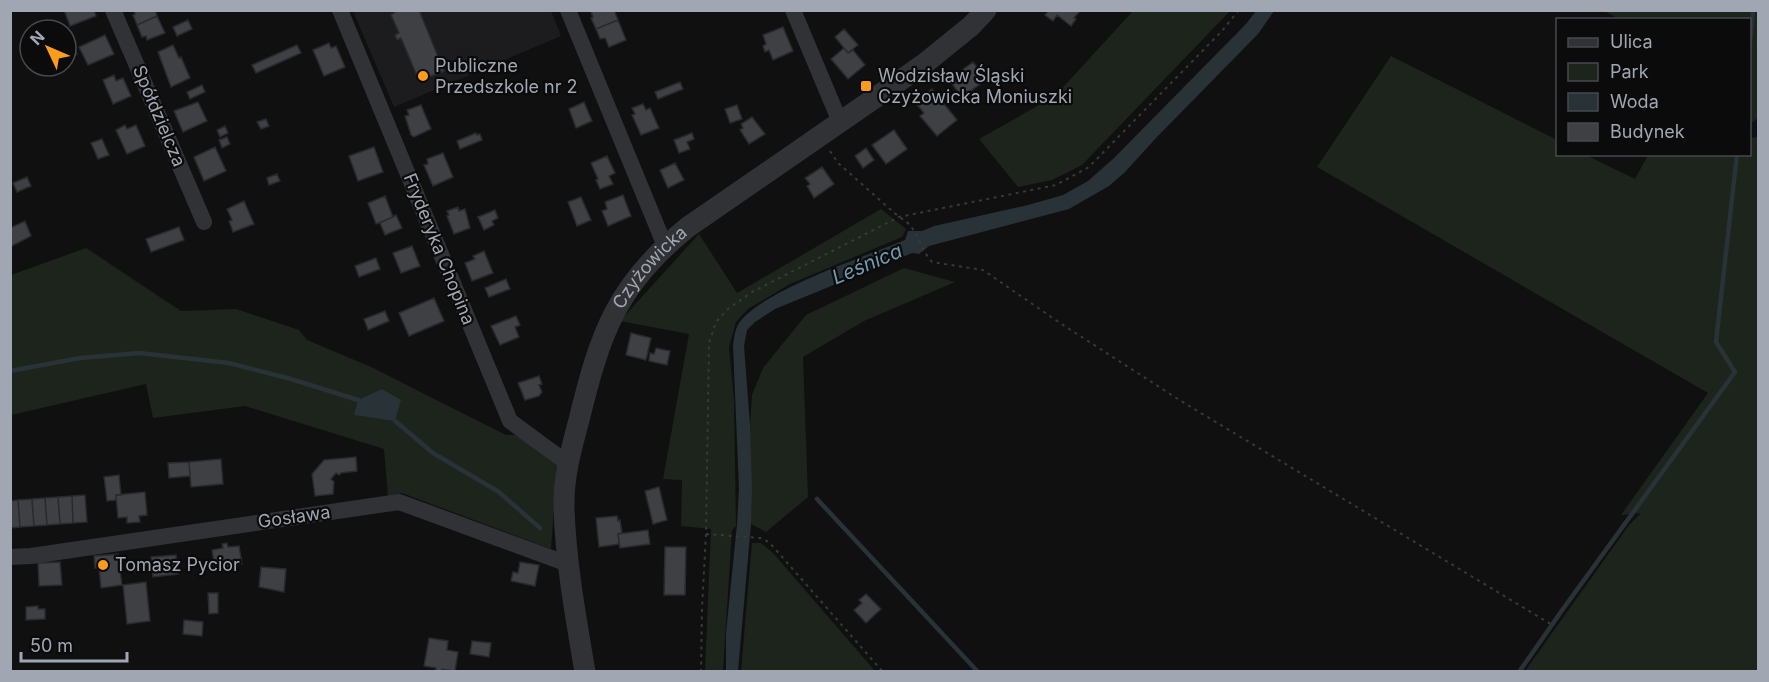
<svg xmlns="http://www.w3.org/2000/svg" width="1769" height="682" viewBox="0 0 1769 682" font-family="Inter,sans-serif">
  <rect width="100%" height="100%" fill="#101011"/>
  <path fill="#1c1c1e" d="M353 11H551L561 36 394 107Z"/>
  <path fill="#1c241c" d="M1133 11H1230L1082 165 1052 180 1018 187 979 139 1055 96Z
    M1604 11H1758V118L1750 124V20L1619 19Z
    M1391 56 1557 140 1558 154 1586 155 1635 179 1648 155 1750 154V138L1758 137V671H1525L1629 525 1641 513 1621 515 1708 393 1317 167Z
    M881 209 906 229 902 237 790 284 748 309 736 322 729 347 734 400 736 526 732 530 723 671H705L711 529 681 526 682 480 663 479 689 334 620 321 699 234 737 293Z
    M86 248 181 311 236 309 299 330 307 340 371 367 506 435H518L557 466 551 549 402 493 388 496 384 449 245 406 153 418 146 384 11 415V275Z
    M904 268 955 282 864 321 803 357 808 497 766 532 751 524 750 425 752 395 763 368 806 315Z
    M752 543H761L773 553 875 671H741Z"/>
  <path fill="#283237" d="M1256 11H1274L1258 34 1157 137 1125 172 1109 186 1069 209 929 246 919 254 912 253 775 309 755 322 747 330 744 346 750 425 752 488 751 524 738 671H726V633L737 524 739 489 733 345C734 338 735 329 739 323 761 291 866 256 905 240L908 231H922L934 226 1028 205 1063 195 1088 181 1114 158 1246 24Z
    M382 389 401 400 395 421 354 415 358 400Z"/>
  <g fill="none" stroke-linecap="round" stroke-linejoin="round">
    <path stroke="#283237" stroke-width="4.5" d="M1750 43 1753 10
      M10 371 80 358 139 353 229 363 291 379 358 400
      M395 421 433 453 499 492 540 528
      M817 499 978 672
      M1519 672 1563 609 1735 372 1716 342 1737 154"/>
  </g>
  <path fill="#3e4044" stroke="#292a2d" stroke-width="1.5" d="M64 10H94L96 16 70 26Z
    M134 10H155L157 16 137 25 133 15 135 14Z
    M398 10H419L444 71 419 81 401 38 397 40 395 35 399 33 391 15Z
    M595 10H614L618 20 596 29 591 18 593 17 591 12Z
    M1049 10H1083L1080 11 1074 18 1076 19 1071 26 1057 15 1053 21 1045 15Z
    M157 16 165 33 147 40 146 36 142 37 137 25Z
    M188 20 192 29 177 36 173 27Z
    M618 20 626 40 609 47 605 38 600 39 596 29Z
    M783 27 793 51 773 60 769 50 765 52 763 46 766 44 763 35Z
    M844 29 858 45 848 53 835 37Z
    M105 35 114 54 88 65 79 47Z
    M329 43 331 48 336 46 345 67 324 76 313 50Z
    M73 44 77 54 68 58 66 47Z
    M173 45 179 58 181 57 190 78 171 87 158 52Z
    M297 45 301 53 256 73 252 65Z
    M844 48 848 53 853 50 865 65 848 79 831 59Z
    M973 62 986 80 962 97 949 80Z
    M114 75 116 81 123 78 131 96 113 104 103 80Z
    M680 82 683 89 658 99 655 92Z
    M202 85 205 92 190 99 187 92Z
    M932 89 957 120 937 136 920 116 924 113 915 102Z
    M198 102 207 121 183 132 174 111Z
    M584 102 592 121 576 128 569 109Z
    M643 104 646 110 650 108 659 128 641 135 632 115 635 114 632 108Z
    M421 105 431 129 414 137 411 135 405 116 409 115 407 110Z
    M737 105 742 119 730 123 725 109Z
    M752 117 765 134 749 144 740 130 743 128 741 124Z
    M266 119 269 126 261 129 257 122Z
    M125 125 127 129 136 125 145 146 127 154 116 130Z
    M225 126 228 133 220 137 217 130Z
    M894 130 907 149 886 164 872 145Z
    M476 133 477 135 480 134 482 140 460 149 457 141Z
    M692 133 694 139 687 142 690 149 679 153 674 140Z
    M227 137 230 144 222 148 219 140Z
    M102 139 109 155 98 159 91 143Z
    M215 147 226 171 204 181 194 157Z
    M374 147 383 172 358 181 349 156Z
    M866 148 874 160 863 168 855 156Z
    M443 153 453 177 433 186 424 165 428 164 427 159Z
    M607 156 615 173 609 176 613 184 600 189 596 180 598 179 591 163Z
    M675 163 684 180 668 188 660 170Z
    M822 167 834 184 814 198 807 186 810 184 805 178Z
    M277 174 280 181 269 185 267 178Z
    M27 177 31 186 17 192 13 183Z
    M623 195 631 216 608 226 602 211 607 209 605 202Z
    M385 196 393 217 376 224 368 203Z
    M581 197 591 220 577 226 568 202Z
    M244 201 254 224 233 232 229 221 232 220 227 209Z
    M458 207 459 211 465 209 470 228 454 234 447 216 449 215 447 211Z
    M495 210 498 218 492 221 494 225 484 230 478 217Z
    M396 215 402 228 385 235 380 223Z
    M25 221 31 236 10 247V228Z
    M179 227 184 240 151 252 146 239Z
    M412 246 420 266 401 273 393 253Z
    M484 251 493 273 472 281 465 263 475 259 473 256Z
    M376 258 380 269 359 277 355 266Z
    M506 279 510 289 489 297 485 288Z
    M434 298 444 321 409 336 399 313Z
    M385 311 389 321 368 330 364 319Z
    M516 316 520 325 515 327 519 337 500 345 491 326Z
    M631 333 651 338 646 360 626 355Z
    M656 348 670 351 667 365 649 361 650 353 654 354Z
    M539 376 542 384 539 385 542 392 539 396 525 400 518 383Z
    M356 457 357 471 341 473 339 475 336 473 331 479 334 482 333 494 315 496 312 474 324 460Z
    M221 459 223 484 191 487 189 462Z
    M189 462 190 476 169 478 168 463Z
    M119 475 121 495H116V500L107 501 104 477Z
    M659 487 667 520 653 524 645 491Z
    M145 492 147 515 139 516 140 522 127 523V517L118 518 116 495Z
    M85 495 87 522 73 523 72 496Z
    M72 496 73 523 60 524 58 497Z
    M58 497 60 524 47 525 45 498Z
    M45 498 47 525 34 526 32 499Z
    M32 499 34 526 20 527 18 500Z
    M18 500 20 527 10 528V501Z
    M617 516 618 521 620 520 622 533 618 534 619 544 599 547 596 518Z
    M648 530 650 544 620 548 618 534Z
    M227 543 228 547 239 546 242 564 227 567V571L220 572 219 569H215L212 550 223 548 222 544Z
    M665 547H686L685 595H664Z
    M118 554 122 585 101 588 99 568H95L94 556Z
    M176 555 178 574 153 577 151 557Z
    M60 562 62 585 39 586 38 563Z
    M520 562 539 565 535 586 511 581 513 572 518 573Z
    M261 567 286 569 284 592 259 587Z
    M146 582 150 621 127 624 123 585Z
    M208 593H218V613L209 614Z
    M866 594 881 609 866 623 854 610 862 603 859 600Z
    M38 606V609H45V619L26 620V607Z
    M184 620 203 622 202 636 183 634Z
    M429 638 448 641 447 650 458 652 455 671 442 669V672H435L436 668 424 666Z
    M472 641 491 643 489 657 470 654Z"/>
  <g fill="none" stroke-linecap="round" stroke-linejoin="round">
    <path stroke="#36393d" stroke-width="2" stroke-dasharray="3 4.5" stroke-linecap="butt" d="M830 151 838 163 899 217C919 227 918 247 932 262L983 270 1060 323 1181 401 1554 626
      M706 534 760 538 769 542 883 672
      M701 672 702 608 706 534 709 343 716 322 728 309 752 292 899 217 1056 185 1089 167 1221 32 1239 10"/>
    <path stroke="#303236" stroke-width="16" d="M113 10 204 222
      M340 10 510 421 567 463
      M568 10 665 246
      M793 10 840 122
      M10 557 31 556 399 502 568 564"/>
    <path stroke="#303236" stroke-width="21" id="s1" d="M585 672C576 618 566 564 564 509 563 478 571 450 579 420 600 334 616 285 688 227L924 64 971 26 986 10"/>
  </g>
  <g fill="#fd9c1c" stroke="#0b0b0c" stroke-width="2">
    <circle cx="423" cy="76" r="6"/>
    <rect x="860" y="80" width="12" height="12" rx="3"/>
    <circle cx="103" cy="565" r="6"/>
  </g>
  <g text-anchor="middle" stroke-width="4.5" stroke-linejoin="round" paint-order="stroke">
    <g font-size="18" fill="#a0a7b3" stroke="#0b0b0c" text-anchor="start">
      <text x="435" y="72">Publiczne<tspan x="435" dy="21">Przedszkole nr 2</tspan></text>
      <text x="878" y="82">Wodzisław Śląski<tspan x="878" dy="21">Czyżowicka Moniuszki</tspan></text>
      <text x="115" y="571">Tomasz Pycior</text>
    </g>
    <g font-size="18" fill="#a0a7b3" stroke="#0b0b0c">
      <text transform="translate(159 116) rotate(67)" y="6">Spółdzielcza</text>
      <text transform="translate(439 249) rotate(68)" y="6">Fryderyka Chopina</text>
      <text dy="6" stroke="none"><textPath href="#s1" startOffset="426">Czyżowicka</textPath></text>
      <text transform="translate(294 517) rotate(-8)" y="6">Gosława</text>
    </g>
    <g font-size="20" font-style="italic" fill="#739ab1" stroke="#0b0b0c">
      <text transform="translate(867 264) rotate(-23)" y="7">Leśnica</text>
    </g>
  </g>
  <rect width="1769" height="682" fill="none" stroke="#a0a7b3" stroke-width="24"/>
  <rect x="1556" y="18" width="195" height="138" fill="#0b0b0c" stroke="#47494f" stroke-width="1.5"/>
  <rect x="1568" y="38" width="30" height="9" fill="#303236" stroke="#47494f" stroke-width="1.5"/>
  <text x="1610" y="48" font-size="18" fill="#a0a7b3">Ulica</text>
  <rect x="1568" y="63" width="30" height="18" fill="#1c241c" stroke="#47494f" stroke-width="1.5"/>
  <text x="1610" y="78" font-size="18" fill="#a0a7b3">Park</text>
  <rect x="1568" y="93" width="30" height="18" fill="#283237" stroke="#47494f" stroke-width="1.5"/>
  <text x="1610" y="108" font-size="18" fill="#a0a7b3">Woda</text>
  <rect x="1568" y="123" width="30" height="18" fill="#3e4044" stroke="#47494f" stroke-width="1.5"/>
  <text x="1610" y="138" font-size="18" fill="#a0a7b3">Budynek</text>
  <g transform="translate(48 48) rotate(314)"><circle r="28" fill="#0b0b0c" stroke="#47494f" stroke-width="1.5"/>
  <path d="M0-4.5L10 22L0 15L-10 22Z" fill="#fd9c1c"/>
  <text y="-9" font-size="16" font-weight="bold" text-anchor="middle" fill="#a0a7b3">N</text>
  </g>
  <path d="M21 652v9h106v-9" fill="none" stroke="#a0a7b3" stroke-width="3"/>
  <text x="30" y="652" font-size="18" fill="#a0a7b3" stroke="#0b0b0c" stroke-width="4.5" paint-order="stroke">50 m</text>
</svg>
